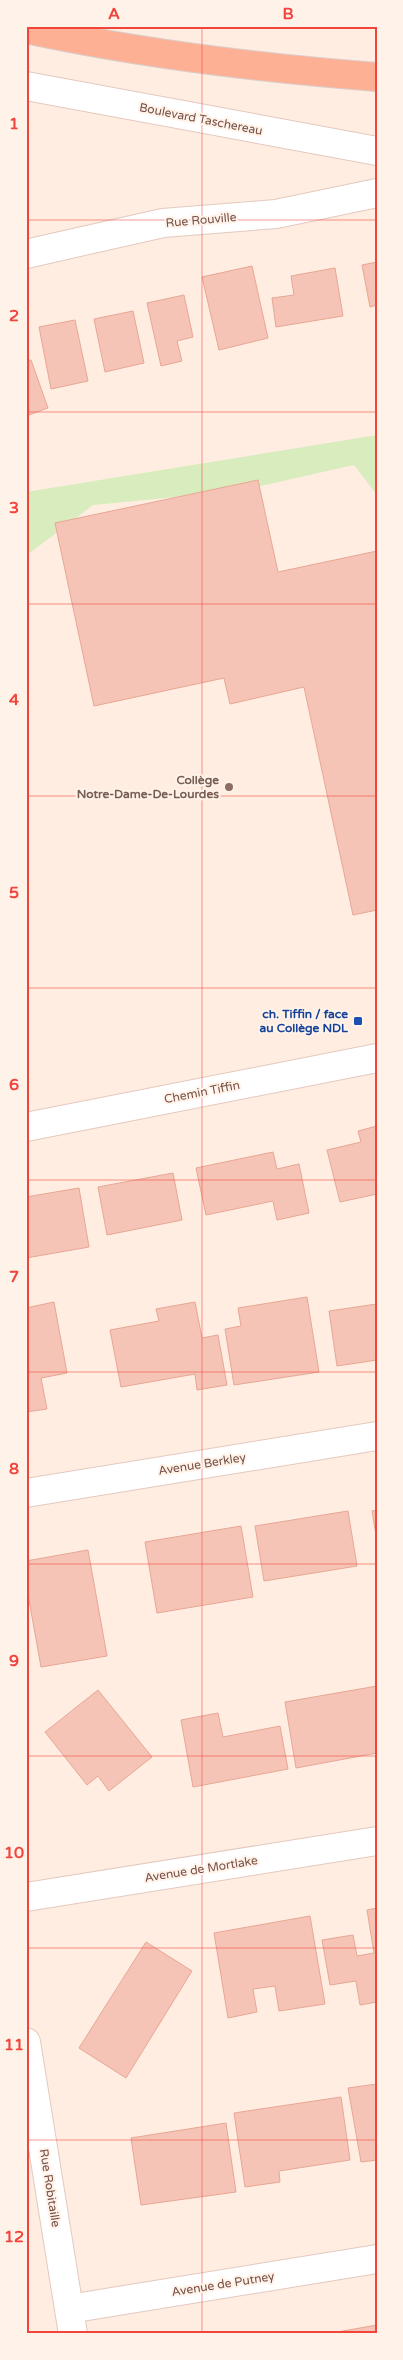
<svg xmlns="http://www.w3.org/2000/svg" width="403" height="2360" viewBox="0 0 403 2360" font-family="'Varela Round',sans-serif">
  <rect width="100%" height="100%" fill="#feede0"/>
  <path fill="#d9ecbe" d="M377 435V495L354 465 239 491 93 505 31 552H27L26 492Z"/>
  <path fill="#f5c4b6" stroke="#e9a695" d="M377 262V305L370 307 362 265Z
    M252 266 268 338 219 350 202 277Z
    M335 268 343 316 276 327 272 298 294 295 291 276Z
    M184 295 193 337 177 341 182 361 161 366 147 303Z
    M133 311 144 363 105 372 94 319Z
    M75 320 88 381 51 389 39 327Z
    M31 360 48 408 26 416V361Z
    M258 480 278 572 377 551V910L353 915 304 687 230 704 224 678 94 706 55 523Z
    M377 1126V1194L340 1202 327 1150 361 1142 358 1131Z
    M273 1152 277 1169 299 1164 309 1213 277 1220 273 1201 206 1215 196 1168Z
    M173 1173 182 1220 107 1235 98 1187Z
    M79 1188 89 1247 26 1258V1197Z
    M307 1297 319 1372 234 1385 225 1329 241 1326 238 1308Z
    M54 1302 67 1373 41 1378 47 1409 26 1412V1308Z
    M195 1302 202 1338 218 1335 227 1385 197 1390 195 1374 121 1387 110 1330 159 1321 156 1309Z
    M377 1304V1360L337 1366 329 1311Z
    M377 1510V1541L372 1511Z
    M348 1511 357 1566 264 1581 255 1526Z
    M241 1526 253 1597 157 1613 145 1542Z
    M88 1550 107 1656 41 1667 26 1583V1561Z
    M377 1686V1753L296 1768 285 1702Z
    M98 1690 152 1757 109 1791 98 1776 87 1785 45 1732Z
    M218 1713 223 1737 280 1726 288 1769 193 1787 181 1720Z
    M377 1908V2002L360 2005 356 1981 330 1985 322 1940 353 1935 357 1956 374 1953 367 1910Z
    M310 1916 325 2004 279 2011 275 1986 253 1989 257 2012 228 2018 214 1933Z
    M146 1942 192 1971 126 2078 79 2048Z
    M377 2084V2160L361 2162 348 2088Z
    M341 2097 350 2160 279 2171 280 2182 245 2187 234 2113Z
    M226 2123 236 2192 141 2205 131 2138Z
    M377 2325V2334H326Z"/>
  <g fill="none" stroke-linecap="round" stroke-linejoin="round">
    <g stroke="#e4c9bf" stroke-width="30">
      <path id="minor" d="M26 254 163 223 276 214 377 193
        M26 1493 377 1436
        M26 1897 377 1841
        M26 2042 73 2334
        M69 2309 377 2259"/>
    </g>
    <g stroke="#e4c9bf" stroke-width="30">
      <path id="tertiary" d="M26 86 377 151
        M26 1127 377 1058"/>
    </g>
    <g stroke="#d9cecb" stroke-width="30">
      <path id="trunk" d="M26 29C142 54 259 68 377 77"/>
    </g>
    <use href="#minor" stroke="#fff" stroke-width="28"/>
    <use href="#tertiary" stroke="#fff" stroke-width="28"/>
    <use href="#trunk" stroke="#feb094" stroke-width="28"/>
  </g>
  <path fill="none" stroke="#f1453c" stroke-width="1" stroke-opacity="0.55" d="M202 26V2334M26 220H377M26 412H377M26 604H377M26 796H377M26 988H377M26 1180H377M26 1372H377M26 1564H377M26 1756H377M26 1948H377M26 2140H377"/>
  <circle fill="#8d6e63" stroke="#fff2e8" stroke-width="2" cx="229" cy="787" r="5"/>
  <rect fill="#1a4fb4" stroke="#fff2e8" stroke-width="2" x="353" y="1016" width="10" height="10" rx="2.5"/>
  <g text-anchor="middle" stroke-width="4" stroke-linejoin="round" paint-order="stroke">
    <g font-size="12" fill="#764f46" stroke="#fff2e8">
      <text transform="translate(201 119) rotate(11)" y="4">Boulevard Taschereau</text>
      <text transform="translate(201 220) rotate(-5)" y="4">Rue Rouville</text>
      <text transform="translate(202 1092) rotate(-11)" y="4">Chemin Tiffin</text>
      <text transform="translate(202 1464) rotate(-9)" y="4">Avenue Berkley</text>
      <text transform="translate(201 1869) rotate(-9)" y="4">Avenue de Mortlake</text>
      <text transform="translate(50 2188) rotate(81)" y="4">Rue Robitaille</text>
      <text transform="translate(223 2284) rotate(-9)" y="4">Avenue de Putney</text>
    </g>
    <g font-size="12" font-weight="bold" fill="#785e54" stroke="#fff2e8" text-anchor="end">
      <text x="219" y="784">Collège<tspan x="219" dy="14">Notre-Dame-De-Lourdes</tspan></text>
    </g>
    <g font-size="12" font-weight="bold" fill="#164399" stroke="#fff2e8" text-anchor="end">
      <text x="348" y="1018">ch. Tiffin / face<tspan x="348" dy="14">au Collège NDL</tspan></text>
    </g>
  </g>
  <rect width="403" height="2360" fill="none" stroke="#fff2e8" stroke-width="55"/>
  <rect x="28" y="28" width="348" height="2304" fill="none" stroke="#f1453c" stroke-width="2"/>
  <g font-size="16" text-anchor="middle" font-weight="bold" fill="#f1453c">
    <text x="114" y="19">A</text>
    <text x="288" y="19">B</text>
    <text x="14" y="129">1</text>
    <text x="14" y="321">2</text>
    <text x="14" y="513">3</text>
    <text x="14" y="705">4</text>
    <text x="14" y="898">5</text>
    <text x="14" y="1090">6</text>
    <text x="14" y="1282">7</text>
    <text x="14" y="1474">8</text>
    <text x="14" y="1666">9</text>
    <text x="14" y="1858">10</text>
    <text x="14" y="2050">11</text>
    <text x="14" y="2242">12</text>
  </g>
</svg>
